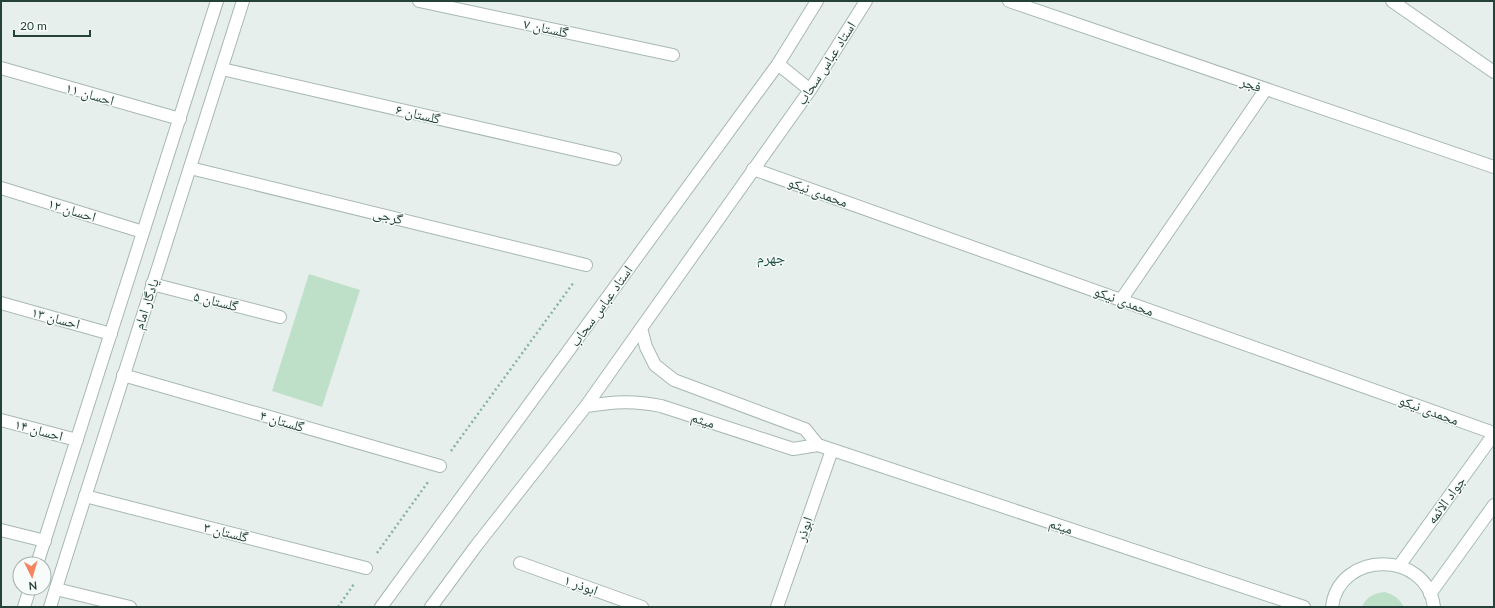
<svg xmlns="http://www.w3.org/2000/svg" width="1495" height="608" viewBox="0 0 1495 608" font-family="Lato,'Noto Naskh Arabic',sans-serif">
  <rect width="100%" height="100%" fill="#e6efeb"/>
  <path fill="#bfe0c8" d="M309 274 360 290 322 407 272 391Z
    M1385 592C1394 595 1399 598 1404 607H1362C1366 597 1374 593 1385 592Z"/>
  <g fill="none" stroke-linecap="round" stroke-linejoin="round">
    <g stroke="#a8b8b2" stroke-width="14">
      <path id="minor" d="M419 1 673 55
        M1009 1 1494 167
        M1392 1 1494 72
        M1 68 180 119
        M222 69 615 159
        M190 168 586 265
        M753 169 1494 433
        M1 188 143 232
        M152 284 280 317
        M1121 300 1266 89
        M1 303 111 334
        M123 375 440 466
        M1 420 77 440
        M85 496 366 568
        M1 530 45 541
        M520 563 642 607
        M56 589 130 607
        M777 607 832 450"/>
    </g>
    <g stroke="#a8b8b2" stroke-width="14">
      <path id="tertiary" d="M778 64 810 90
        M641 328 646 347 655 365 674 380 805 429 818 445
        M586 406C615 402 632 400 661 406L793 449 818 445 1304 607
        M37 564 217 1
        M24 607 30 588
        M50 607 243 1
        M381 607 778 64 817 1
        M431 607 476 546 586 406 810 90 866 1"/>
    </g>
    <g stroke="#a4bbb3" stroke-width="14">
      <path id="secondary" d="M1399 566 1494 434
        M1430 594 1494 505
        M1332 607C1339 550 1427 550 1434 607"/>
    </g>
    <path stroke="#86b3a5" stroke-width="2.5" stroke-dasharray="2 3" stroke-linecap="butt" d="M451 451 574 282
      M377 553 428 482
      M338 607 354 584"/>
    <use href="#minor" stroke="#fff" stroke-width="12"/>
    <use href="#tertiary" stroke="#fff" stroke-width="12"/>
    <use href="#secondary" stroke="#fff" stroke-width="12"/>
  </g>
  <g text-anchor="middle" stroke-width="3" stroke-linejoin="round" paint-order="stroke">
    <g font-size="14" fill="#24423a" stroke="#f7fbf9">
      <text transform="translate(546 28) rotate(12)" y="5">گلستان ۷</text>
      <text transform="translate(826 63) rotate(-57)" y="5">استاد عباس سحاب</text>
      <text transform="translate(1251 84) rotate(19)" y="5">فجر</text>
      <text transform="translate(90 94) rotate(16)" y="5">احسان ۱۱</text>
      <text transform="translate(418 114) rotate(13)" y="5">گلستان ۶</text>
      <text transform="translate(818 192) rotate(20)" y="5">محمدی نیکو</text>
      <text transform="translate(72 210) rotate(17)" y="5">احسان ۱۲</text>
      <text transform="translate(388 216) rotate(14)" y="5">گرجی</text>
      <text transform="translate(216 301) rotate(14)" y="5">گلستان ۵</text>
      <text transform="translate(1124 301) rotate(20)" y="5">محمدی نیکو</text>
      <text transform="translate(146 304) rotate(-72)" y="5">یادگار امام</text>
      <text transform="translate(601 306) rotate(-54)" y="5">استاد عباس سحاب</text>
      <text transform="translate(56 318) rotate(15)" y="5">احسان ۱۳</text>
      <text transform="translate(1429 410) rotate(20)" y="5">محمدی نیکو</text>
      <text transform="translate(703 420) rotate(18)" y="5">میثم</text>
      <text transform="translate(282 421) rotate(16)" y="5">گلستان ۴</text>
      <text transform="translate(39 430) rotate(15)" y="5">احسان ۱۴</text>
      <text transform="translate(1446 500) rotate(-54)" y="5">جواد الائمه</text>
      <text transform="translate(1061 526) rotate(18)" y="5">میثم</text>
      <text transform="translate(804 529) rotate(-71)" y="5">ابوذر</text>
      <text transform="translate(226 532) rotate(14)" y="5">گلستان ۳</text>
      <text transform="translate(581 585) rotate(20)" y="5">ابوذر ۱</text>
    </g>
    <g font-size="15" fill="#1f5548" stroke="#f7fbf9">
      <text x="771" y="263">جهرم</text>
    </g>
  </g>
  <rect width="1495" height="608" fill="none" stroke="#24423a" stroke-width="4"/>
  <g transform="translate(32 576) rotate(175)"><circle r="19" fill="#f7fbf9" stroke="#a3b1ad"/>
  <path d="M0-3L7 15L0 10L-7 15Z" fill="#f4845f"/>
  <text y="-6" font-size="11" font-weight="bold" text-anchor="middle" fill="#24423a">N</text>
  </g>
  <path d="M14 30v6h76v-6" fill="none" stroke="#24423a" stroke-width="2"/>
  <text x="20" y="30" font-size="12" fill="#24423a" stroke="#f7fbf9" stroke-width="3" paint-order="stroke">20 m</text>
</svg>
